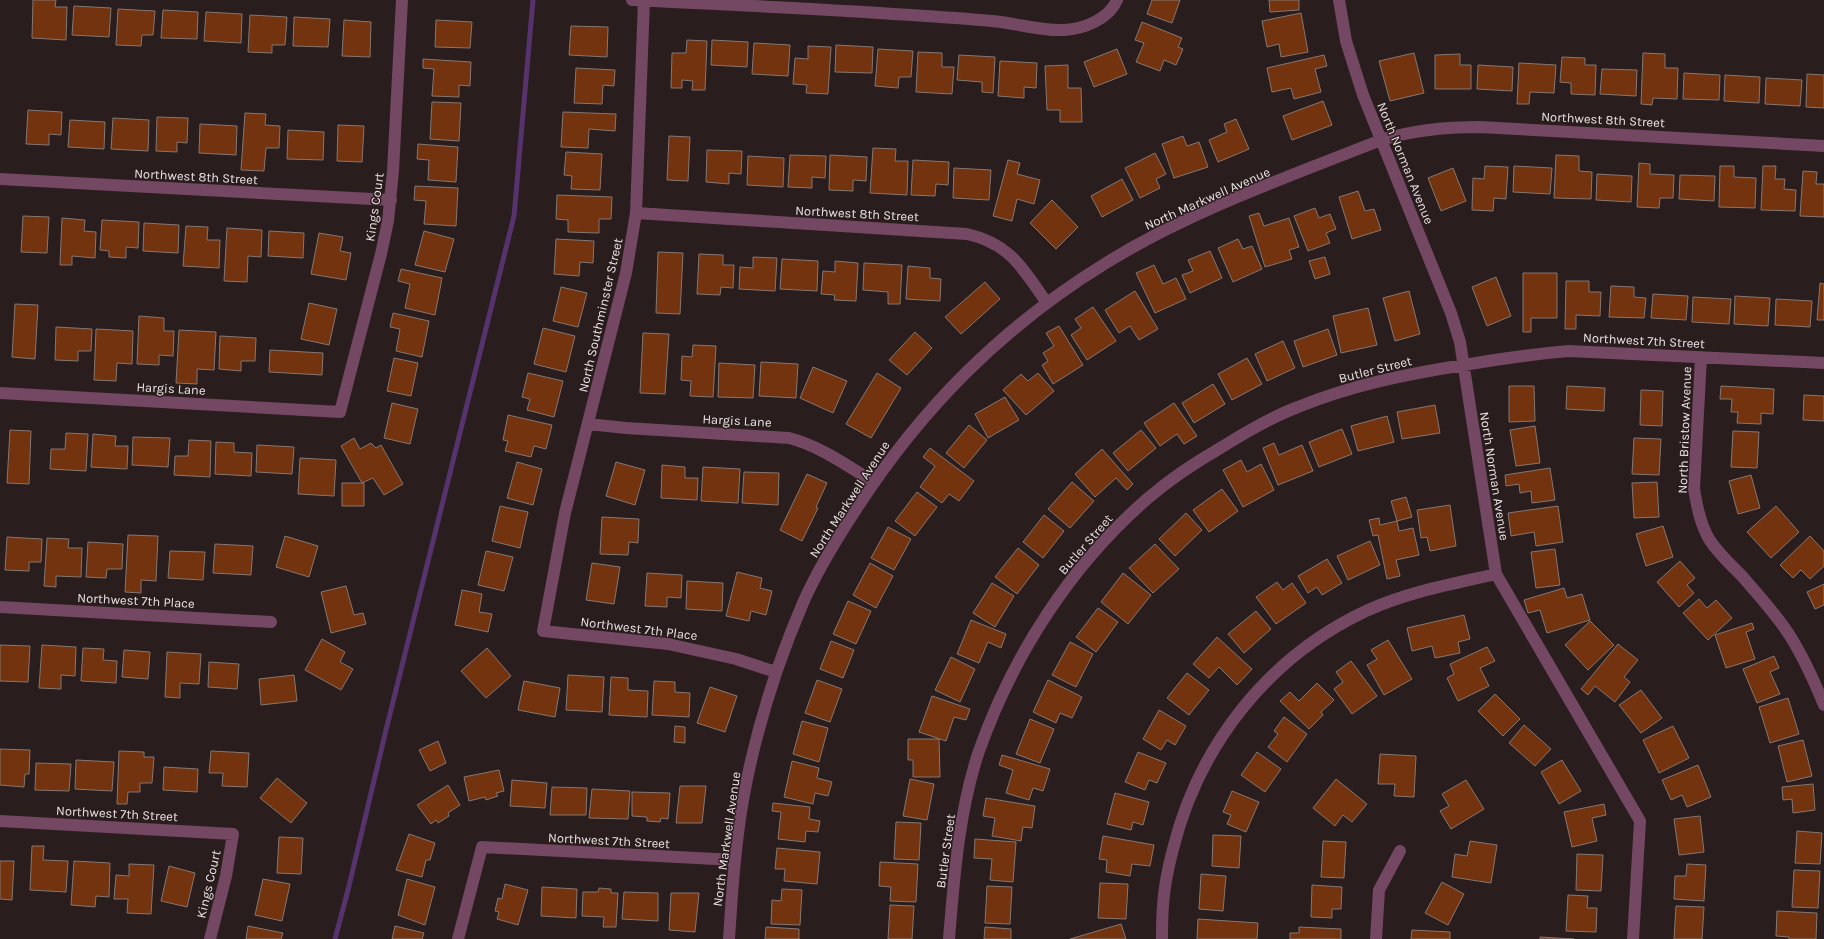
<svg xmlns="http://www.w3.org/2000/svg" width="1824" height="939" viewBox="0 0 1824 939" font-family="Karla,sans-serif">
  <rect width="100%" height="100%" fill="#2a1d1e"/>
  <g fill="none" stroke-linecap="round" stroke-linejoin="round">
    <path stroke="#56336d" stroke-width="5" d="M335 939 348 890 386 730 514 216 533 0"/>
  </g>
  <path fill="#73330e" stroke="#857771" d="M33 0H56L55 7H67L66 40 32 38Z
    M1152 0H1180L1172 23 1147 14Z
    M1269 0H1299V10L1270 12Z
    M74 6 111 8 109 37 72 35Z
    M118 9 155 11 153 35H142L141 46 116 45Z
    M163 10 198 12 197 39 161 38Z
    M206 12 242 14 241 43 204 41Z
    M1301 13 1308 52 1281 57 1279 44 1267 47 1262 21Z
    M250 15 287 17 285 45H272V53L248 52Z
    M294 17 330 19 328 47 293 46Z
    M344 20 371 22 370 57 342 56Z
    M436 20 472 22 470 48 435 47Z
    M1142 22 1182 38 1178 47 1183 49 1176 65 1164 60 1160 71 1136 62 1144 43 1135 40Z
    M571 26 608 27 607 57 569 55Z
    M687 40 707 41 705 90H692L693 81 682 80V88H671L672 53H686Z
    M712 40 748 42 747 67 711 65Z
    M754 43 790 45 788 76 752 74Z
    M836 45 873 47 872 73 835 72Z
    M808 46 831 47 828 94 806 93 807 85 793 84 795 58 808 59Z
    M878 49 913 51 911 77H899L898 88 875 86Z
    M1117 49 1127 74 1094 87 1084 62Z
    M918 52 942 53V67H954L952 94 916 92Z
    M1414 53 1424 93 1390 101 1379 61Z
    M1643 53 1665 54V68H1678L1677 99 1653 98 1652 105 1641 104Z
    M1460 54V65H1471V89H1435V55Z
    M959 55 995 57 993 93 982 92V82L957 80Z
    M1324 55 1327 66 1315 69 1321 92 1294 99 1291 88 1272 92 1267 68Z
    M1562 57 1585 58V65H1596L1595 95 1571 94V83L1560 82Z
    M423 59 471 62 470 86 459 85V97L432 96 434 69 423 68Z
    M1000 61 1037 63 1036 88 1024 87V98L998 96Z
    M1519 63 1556 65 1554 93 1530 92 1529 104H1517Z
    M1068 65V88H1081L1082 122H1060V110H1047L1045 66Z
    M1478 65 1513 67 1512 91 1477 89Z
    M576 68 615 70 614 86 603 85 602 104 574 103Z
    M1602 69 1637 70 1636 96 1600 94Z
    M1684 73 1720 75 1719 100 1683 99Z
    M1807 74 1824 75V108L1806 107Z
    M1725 75 1760 77 1759 103 1724 101Z
    M1766 78 1802 80 1800 106 1765 104Z
    M1323 101 1332 125 1292 140 1283 116Z
    M432 102 461 103 459 141 430 139Z
    M28 110 62 112 61 135 49 134V145L26 144Z
    M563 112 616 114 615 131 589 129 588 148 561 147Z
    M245 113 266 114 265 125 280 126 279 148H266L264 171 241 170Z
    M157 117 188 118 187 143 177 142V152L156 151Z
    M113 118 149 120 148 151 111 149Z
    M1236 119 1249 149 1218 162 1209 140 1227 132 1224 124Z
    M70 120 105 122 104 149 68 147Z
    M200 124 237 126 236 155 199 153Z
    M338 125 364 126 362 162 337 161Z
    M288 130 324 132 323 160 287 159Z
    M669 136 690 137 688 181 667 180Z
    M1183 136 1187 146 1199 142 1208 167 1174 178 1162 144Z
    M418 144 458 147 456 182 428 180 429 160 417 159Z
    M873 148 896 149 895 161H908L907 195 870 193Z
    M707 150 742 151 741 174 729 173V184L706 182Z
    M566 152 602 154 600 190 571 189 572 176 564 175Z
    M1155 153 1166 174 1156 179 1160 188 1140 198 1125 168Z
    M790 155 826 156 825 178 812 177V188L788 187Z
    M830 155 867 157 866 181 853 180V191L829 190Z
    M1556 155 1579 156V171L1592 172 1591 199 1554 198Z
    M748 156 784 158 783 187 747 185Z
    M913 160 949 162 948 185 936 184 935 196 911 195Z
    M1008 160 1020 163 1017 174 1040 180 1034 204 1017 199 1012 221 993 216Z
    M1639 163 1650 164V174L1674 175 1673 198H1660L1659 208 1637 207Z
    M1485 166 1508 167 1506 199 1494 198 1493 211 1472 210 1473 178 1484 179Z
    M1514 166 1552 168 1550 194 1513 192Z
    M1720 166H1734V177L1756 178 1755 208 1719 207Z
    M1763 166H1776L1775 179H1785L1784 189 1796 190 1795 211 1761 210Z
    M954 168 991 170 989 200 953 198Z
    M1453 168 1466 201 1441 211 1428 178Z
    M1803 171 1817 172 1816 184H1824V217L1800 216Z
    M1597 174 1632 176 1631 202 1596 200Z
    M1680 175 1715 176 1714 201 1679 199Z
    M1122 179 1133 200 1102 217 1091 196Z
    M415 186 458 188 456 226 424 224 426 201 414 200Z
    M1358 191 1365 211 1374 209 1381 230 1352 239 1339 197Z
    M557 195 612 197 611 219H599V233L568 232V220L556 219Z
    M1052 200 1078 227 1056 249 1030 223Z
    M1315 208 1319 218 1330 214 1336 229 1326 233 1330 243 1308 251 1294 216Z
    M1259 213 1264 226 1289 218 1299 247 1289 250 1292 259 1265 267 1249 216Z
    M23 216 49 217 47 253 21 252Z
    M62 218 85 220 84 231 96 232 95 258 72 256V265H60Z
    M102 220 139 222 138 248 126 247V258L109 257V251L100 250Z
    M144 223 179 225 178 253 143 251Z
    M186 226 208 227 207 240H220L219 268 183 266Z
    M227 228 262 230 261 257 248 256 247 282 224 281Z
    M269 231 304 233 303 258 268 256Z
    M424 231 454 239 445 272 415 265Z
    M319 233 343 237 340 251 351 253 346 280 311 274Z
    M556 239 594 241 593 263 580 262 579 276 554 274Z
    M1238 239 1243 249 1252 246 1262 269 1233 282 1218 248Z
    M1210 251 1222 278 1190 293 1182 275 1193 271 1188 260Z
    M658 252 683 253 680 314 656 313Z
    M699 254 723 255V265H734L733 288 721 287 720 295 697 294Z
    M753 257 777 258 775 291 739 289 740 267 753 268Z
    M1325 257 1330 274 1315 279 1309 261Z
    M782 259 818 261 817 291 780 289Z
    M835 261 858 263 856 301 834 300 835 295 821 294 823 271 835 272Z
    M864 263 902 265 900 304H888V292L863 290Z
    M1154 265 1163 284 1176 278 1186 299 1155 313 1136 273Z
    M908 266 930 268V278L941 279 940 301 906 299Z
    M401 269 442 278 435 315 405 308 410 284 398 281Z
    M1523 273H1557V318H1531V332H1523Z
    M1496 277 1511 316 1487 326 1472 287Z
    M1566 281H1589V292H1601L1600 316 1576 315V329H1565Z
    M985 282 1000 299 961 334 945 317Z
    M1820 283 1824 284V320H1817Z
    M1611 286 1634 287V297L1646 298 1644 318 1609 317Z
    M561 287 587 293 578 327 553 321Z
    M1135 291 1158 329 1139 340 1130 326 1119 333 1105 310Z
    M1409 291 1420 334 1395 341 1383 298Z
    M1653 294 1688 296 1686 320 1651 318Z
    M1735 296 1770 298 1768 326 1734 324Z
    M1693 297 1731 299 1729 324 1692 322Z
    M1776 299 1812 301 1810 327 1775 325Z
    M309 303 337 309 329 345 301 339Z
    M15 304 38 305 35 359 12 357Z
    M1093 307 1116 341 1087 360 1071 335 1081 328 1075 319Z
    M1368 308 1377 345 1341 353 1333 316Z
    M393 313 429 321 422 357 396 351 400 329 390 327Z
    M139 316 164 318V331H174L173 356 159 355V365L137 364Z
    M1059 326 1083 365 1053 384 1042 365 1048 361 1043 353 1054 346 1046 333Z
    M56 327 92 329 91 351H78V361L55 360Z
    M543 328 575 336 566 372 534 364Z
    M96 329 133 331 132 364 117 363 116 381 94 380Z
    M1328 329 1337 355 1303 367 1294 341Z
    M179 330 216 332 214 370 197 369V384L176 383Z
    M915 332 932 348 907 375 889 360Z
    M643 333 669 334 665 394 640 393Z
    M220 336 256 338 255 361H241V371L219 369Z
    M1283 341 1295 368 1267 381 1255 354Z
    M693 345 716 346 713 397 690 396 691 381 681 380 682 356 692 357Z
    M270 350 323 353 322 375 269 372Z
    M394 358 418 363 411 396 387 391Z
    M1247 358 1262 384 1232 400 1218 374Z
    M761 362 798 364 796 398 759 396Z
    M719 363 755 365 753 398 718 397Z
    M813 367 847 381 833 413 800 398Z
    M528 373 563 381 554 417 527 410 530 399 522 397Z
    M877 373 901 388 871 438 846 424Z
    M1038 373 1054 391 1026 415 1003 390 1021 374 1028 381Z
    M1213 384 1225 404 1194 423 1182 403Z
    M1509 386H1534L1535 421 1509 422Z
    M1567 386 1605 388 1604 411 1566 409Z
    M1721 386 1774 389 1773 414 1761 413V424L1737 423 1738 412H1731L1732 399H1720Z
    M1641 390 1663 391 1662 426 1640 425Z
    M1804 395 1824 396V421L1803 420Z
    M1005 397 1019 420 988 438 975 414Z
    M392 403 418 409 410 444 384 438Z
    M1174 403 1197 436 1184 444 1177 434 1160 446 1144 423Z
    M1435 405 1440 433 1402 439 1397 412Z
    M508 415 552 425 546 449 534 446 531 457 505 451 508 441 503 440Z
    M1387 416 1394 442 1358 451 1351 426Z
    M969 425 987 440 964 468 946 453Z
    M1535 426 1540 463 1516 466 1510 430Z
    M1342 429 1352 454 1319 467 1309 442Z
    M10 430 31 431 29 484 7 483Z
    M1141 430 1156 448 1128 471 1113 453Z
    M1733 431 1759 432 1757 468 1731 467Z
    M66 433 88 434 86 471 50 469 51 449H65Z
    M93 434 116 436 115 446H128L127 469 91 467Z
    M133 437 170 438 168 467 132 465Z
    M354 438 360 449 371 443 376 448 381 445 403 484 384 495 373 478 362 483 341 446Z
    M1634 438 1661 439 1659 475 1632 474Z
    M189 440 211 441 210 477 174 475 175 456H188Z
    M216 442 234 443V452L252 453 251 476 215 474Z
    M1274 443 1279 455 1302 445 1313 471 1278 485 1263 448Z
    M257 445 294 447 292 474 256 472Z
    M930 448 974 481 959 501 949 494 942 503 920 487 935 466 923 457Z
    M1102 449 1133 484 1127 490 1116 478 1095 497 1075 474Z
    M300 458 336 460 334 496 298 494Z
    M1241 460 1247 472 1261 464 1274 490 1243 507 1223 470Z
    M517 462 542 469 533 505 507 498Z
    M616 462 645 470 635 505 606 496Z
    M662 465 685 467V478H698L697 500 661 498Z
    M703 467 740 469 738 503 701 501Z
    M1550 468 1555 500 1532 503 1531 491 1520 493 1519 484 1506 486 1505 475Z
    M744 472 779 473 778 505 742 503Z
    M807 474 827 483 816 507 818 508 802 541 780 530Z
    M1751 475 1760 508 1738 514 1729 481Z
    M1072 482 1094 501 1070 528 1048 509Z
    M1657 482 1659 517 1634 518 1632 483Z
    M342 483H364V506H342Z
    M1222 489 1238 511 1209 532 1193 510Z
    M917 492 937 507 915 536 895 521Z
    M1406 497 1412 517 1397 521 1391 501Z
    M1450 505 1456 546 1430 551 1427 537 1421 538 1417 510Z
    M500 506 528 512 520 548 492 541Z
    M1558 506 1563 542 1536 546 1534 532 1511 536 1508 513Z
    M1776 506 1799 532 1771 558 1747 532Z
    M1186 513 1202 530 1175 556 1159 539Z
    M1044 515 1064 531 1043 558 1023 542Z
    M602 517 639 519 638 543 629 542 628 555 600 554Z
    M1379 518 1380 525 1397 521 1399 531 1413 528 1419 555 1396 560 1400 576 1387 579 1378 535 1373 536 1369 520Z
    M1663 526 1673 557 1646 566 1636 534Z
    M888 527 911 539 894 570 871 558Z
    M128 535 158 536 156 581 141 580V593L125 592Z
    M285 536 318 546 309 577 276 567Z
    M1810 536 1824 551V566L1810 579 1801 570 1793 578 1780 565Z
    M7 537 42 539 41 562H29V571L5 570Z
    M47 538 69 539 68 548H82L81 577 56 576V587L44 586Z
    M1370 541 1380 565 1348 580 1337 556Z
    M88 542 123 544 122 569H107L106 578 86 577Z
    M215 544 253 546 251 575 213 573Z
    M1155 544 1179 569 1153 593 1129 568Z
    M1018 548 1039 565 1017 594 995 577Z
    M1555 549 1560 585 1536 588 1531 552Z
    M170 551 205 552 203 580 168 578Z
    M486 551 513 557 504 591 478 585Z
    M1327 559 1342 583 1322 595 1317 587 1308 593 1298 576Z
    M1680 561 1695 578 1687 585 1694 593 1679 607 1657 582Z
    M592 563 620 567 614 604 586 600Z
    M870 563 893 576 876 608 853 595Z
    M737 572 762 578 760 588 772 591 766 615 751 611 749 621 726 616Z
    M647 573 682 575 681 598 667 597V607L645 606Z
    M1123 573 1151 595 1128 624 1101 602Z
    M687 581 723 583 722 611 686 609Z
    M1277 582 1283 590 1292 583 1306 603 1276 624 1256 597Z
    M992 583 1014 596 995 627 973 613Z
    M1824 584V605L1815 609 1807 592Z
    M346 586 354 615 363 613 366 624 331 633 321 592Z
    M1564 588 1567 598 1582 594 1590 620 1547 633 1540 610 1528 613 1524 600Z
    M462 590 482 594 479 612 492 614 488 632 455 625Z
    M1699 599 1707 608 1716 600 1732 618 1708 640 1683 613Z
    M848 601 871 611 856 644 833 634Z
    M1098 608 1118 622 1096 652 1076 637Z
    M1256 611 1271 629 1244 653 1228 634Z
    M1464 615 1470 639 1458 642 1460 653 1435 658 1432 646 1412 651 1407 628Z
    M971 620 1006 634 1001 648 988 642 979 663 957 654Z
    M1590 621 1614 645 1588 670 1565 645Z
    M1752 623 1754 629 1746 632 1755 659 1726 668 1715 635Z
    M1217 637 1252 669 1237 685 1219 667 1209 678 1193 664Z
    M322 639 345 652 340 662 353 669 341 690 305 670Z
    M1388 640 1412 679 1384 695 1367 665 1377 659 1371 650Z
    M831 641 854 650 843 678 820 669Z
    M1070 642 1093 654 1076 687 1052 675Z
    M1618 644 1638 660 1624 677 1630 682 1615 702 1595 686 1588 695 1581 689Z
    M0 645 30 646 28 682 0 681Z
    M42 645 76 647 75 676 61 675V689L39 688Z
    M1487 647 1495 661 1480 668 1489 686 1458 701 1447 678 1454 674 1450 664Z
    M83 648 104 649 103 660 117 661 116 683 81 681Z
    M487 648 511 676 486 698 461 671Z
    M124 650 150 652 148 679 122 677Z
    M167 652 201 654 199 684 180 683V698L165 697Z
    M1774 656 1779 668 1770 672 1780 694 1757 703 1743 669Z
    M951 657 975 669 960 702 935 690Z
    M1351 661 1377 696 1352 714 1334 689 1343 682 1336 672Z
    M209 662 239 664 237 689 208 687Z
    M1187 673 1209 690 1189 715 1167 698Z
    M294 675 297 701 261 705 259 679Z
    M568 675 604 677 602 712 566 710Z
    M611 677 628 678V690L648 691 647 717 609 715Z
    M817 680 842 689 830 722 805 713Z
    M1048 680 1082 697 1072 718 1060 713 1056 723 1033 712Z
    M524 681 560 688 555 717 518 710Z
    M654 681 675 682V692L690 693 689 717 652 715Z
    M1317 683 1334 700 1321 712 1323 715 1309 729 1280 701 1290 692 1299 701Z
    M710 687 737 696 725 732 697 723Z
    M1641 690 1662 718 1641 733 1619 705Z
    M1495 694 1520 719 1503 736 1478 711Z
    M932 696 970 709 966 720 954 717 946 741 919 732Z
    M1788 698 1799 734 1770 743 1759 707Z
    M1159 710 1186 726 1175 745 1167 740 1161 750 1143 739Z
    M1284 717 1307 734 1287 762 1268 747 1278 734 1274 731Z
    M1030 719 1054 729 1040 763 1016 754Z
    M802 721 828 728 819 762 793 754Z
    M1524 725 1551 749 1535 766 1509 743Z
    M675 726 685 727V743L674 742Z
    M1673 726 1689 758 1659 773 1643 740Z
    M908 739H939L940 777H913V760H908Z
    M1803 740 1812 776 1787 782 1778 746Z
    M438 741 446 763 430 771 419 750Z
    M0 749 30 750 29 774H25L24 787 0 785Z
    M119 751 144 752V757H154L152 783H140V792H128L127 804H117Z
    M211 751 249 753 247 787 222 786 223 773H209Z
    M1138 752 1166 763 1157 783 1149 780 1145 790 1125 782Z
    M1257 752 1281 769 1265 792 1241 775Z
    M1380 754 1416 756 1414 797 1394 796 1395 784H1378Z
    M1002 755 1050 769 1043 791 1033 788 1029 800 1006 793 1013 770 999 765Z
    M76 760 114 762 112 791 75 789Z
    M1562 760 1581 791 1559 804 1541 772Z
    M792 761 819 768 817 778 832 782 828 796 815 793 813 804 784 797Z
    M36 763 71 764 69 791 35 790Z
    M1698 765 1711 797 1687 807 1682 795 1671 800 1662 780Z
    M164 767 198 769 197 792 163 790Z
    M499 770 504 791 496 793 498 796 486 800 485 797 469 801 464 777Z
    M277 778 307 803 291 823 260 798Z
    M910 779 934 784 927 820 903 816Z
    M1336 779 1367 804 1352 822 1343 815 1335 826 1313 808Z
    M512 780 547 783 545 808 510 806Z
    M1466 780 1484 809 1451 829 1440 811 1449 806 1442 794Z
    M1813 784 1815 810 1793 813 1792 799 1783 800 1782 787Z
    M448 785 460 805 448 813 449 816 438 823 436 820 431 824 417 805Z
    M680 786H706L702 823H676Z
    M552 787 587 788 586 815H550Z
    M592 789 630 791 628 819 589 818Z
    M1232 791 1259 802 1246 832 1227 824 1231 815 1223 812Z
    M632 792 670 793 668 819 661 818 660 822 647 821V817L632 816Z
    M1115 793 1149 802 1143 825 1133 822 1131 830 1107 824Z
    M986 798 1035 806 1032 828 1023 827 1021 841 992 836 995 818 983 816Z
    M773 803 810 807 809 819 820 821 818 832 806 831 805 842 778 839 781 812 772 811Z
    M1604 804 1606 815 1592 818 1597 841 1572 847 1564 812Z
    M1700 816 1704 852 1679 855 1674 819Z
    M896 822 921 823 919 860 894 859Z
    M1797 831 1822 833 1820 864 1795 863Z
    M409 834 435 843 430 860H426L422 877 396 870Z
    M1213 835 1241 836 1239 868 1212 866Z
    M1103 836 1154 845 1150 866 1132 864 1130 876 1106 872 1107 860 1099 859Z
    M279 837 303 838 301 874 277 873Z
    M975 839 1016 842 1013 882 990 880 992 859 974 858Z
    M1323 841 1346 842 1344 878 1321 877Z
    M1470 841 1497 845 1491 883 1452 877 1455 854 1467 856Z
    M32 846H44L43 860 68 861 66 892 30 890Z
    M777 848 820 852 817 884 784 881 785 869H775Z
    M1577 854 1603 855 1601 891 1576 890Z
    M0 861H14L12 900 0 899Z
    M74 861 110 863 109 897 96 896 95 907 71 905Z
    M880 862 918 864 916 902 890 901 891 887 879 886Z
    M129 864 154 865 151 914 127 913 128 899H114L116 875 129 876Z
    M1687 864 1706 865 1704 901 1674 899 1675 876H1686Z
    M169 866 195 873 187 907 161 901Z
    M1794 870 1820 871 1818 908 1792 907Z
    M1201 874 1226 876 1223 911 1199 909Z
    M263 879 290 884 282 921 255 915Z
    M407 879 435 887 425 925 398 915Z
    M1442 882 1464 894 1448 925 1425 913Z
    M1100 883 1128 884 1126 919 1098 918Z
    M505 884 528 890 518 925 497 919 499 912 495 911 498 898 502 899Z
    M1312 885 1342 887 1341 909H1332V918L1311 917Z
    M987 886 1012 887 1010 924 985 923Z
    M542 887 577 889 576 918 541 916Z
    M599 888 611 889V893H618L616 927H603L604 917 582 916 583 892H598Z
    M782 889 802 890 800 925 771 924 772 900 781 901Z
    M624 892 658 893V921L622 919Z
    M671 893H699L695 932 669 930Z
    M1568 895 1588 896 1587 908H1597L1596 932 1566 931Z
    M890 905 914 906 912 939H888Z
    M1676 906 1704 907 1702 939H1674Z
    M1777 911 1817 913 1816 939H1789V937L1776 936Z
    M1198 919 1258 923 1257 939H1197Z
    M1121 924 1126 939H1070Z
    M248 926 283 933 281 939H246Z
    M395 926 424 933 422 939H392Z
    M766 927 799 929V939H765Z
    M985 927 1011 929V939H984Z
    M1299 927 1341 929V939H1290V933H1299Z
    M1412 930 1450 932V939H1411Z
    M1540 937 1574 939H1540Z"/>
  <g fill="none" stroke-linecap="round" stroke-linejoin="round">
    <path stroke="#744762" stroke-width="12" d="M632 0C730 5 828 9 926 16 951 18 976 19 1001 22 1022 25 1043 31 1064 30 1084 29 1109 19 1117 0
      M644 0 636 213 626 273 565 513 543 631 668 644 736 659 776 672
      M1339 0 1346 41 1363 95 1451 313 1460 342 1496 574 1640 821 1633 939
      M0 179 391 200
      M636 213 967 234C1011 244 1023 269 1047 303
      M1701 357 1694 489C1697 506 1700 523 1709 539 1717 552 1730 564 1741 575 1756 592 1771 609 1784 627 1801 651 1813 678 1824 705
      M0 393 340 412 381 254 388 221 393 171 402 0
      M588 424 626 428 789 438C820 446 846 465 874 482
      M0 607 271 622
      M0 821 233 834 226 876 210 939
      M458 939 482 847 735 860
      M729 939C732 893 735 846 743 800 755 733 776 666 803 603 817 571 836 540 855 511 921 408 1002 327 1106 263 1192 210 1288 177 1381 140 1413 130 1446 127 1480 127L1824 146
      M949 939C954 877 959 810 979 751 1013 655 1071 565 1147 499 1170 479 1196 462 1222 447 1246 432 1271 417 1298 407 1352 385 1407 374 1464 365 1499 359 1533 354 1569 351L1824 363
      M1162 939C1162 928 1162 917 1163 906 1164 887 1168 868 1173 849 1199 745 1268 657 1366 611 1407 592 1452 584 1496 574
      M1376 939 1379 890 1400 851"/>
  </g>
  <g text-anchor="middle" stroke-width="3" stroke-linejoin="round" paint-order="stroke">
    <g font-size="13" fill="#ebe2e3" stroke="#2a1d1e">
      <text transform="translate(1603 119) rotate(3)" y="5">Northwest 8th Street</text>
      <text transform="translate(1406 163) rotate(68)" y="5">North Norman Avenue</text>
      <text transform="translate(196 176) rotate(3)" y="5">Northwest 8th Street</text>
      <text transform="translate(1207 198) rotate(-24)" y="5">North Markwell Avenue</text>
      <text transform="translate(374 207) rotate(-82)" y="5">Kings Court</text>
      <text transform="translate(857 213) rotate(3)" y="5">Northwest 8th Street</text>
      <text transform="translate(600 315) rotate(-77)" y="5">North Southminster Street</text>
      <text transform="translate(1644 340) rotate(3)" y="5">Northwest 7th Street</text>
      <text transform="translate(1375 369) rotate(-14)" y="5">Butler Street</text>
      <text transform="translate(171 388) rotate(3)" y="5">Hargis Lane</text>
      <text transform="translate(737 420) rotate(3)" y="5">Hargis Lane</text>
      <text transform="translate(1684 430) rotate(-88)" y="5">North Bristow Avenue</text>
      <text transform="translate(1495 476) rotate(81)" y="5">North Norman Avenue</text>
      <text transform="translate(849 499) rotate(-57)" y="5">North Markwell Avenue</text>
      <text transform="translate(1085 544) rotate(-49)" y="5">Butler Street</text>
      <text transform="translate(136 600) rotate(3)" y="5">Northwest 7th Place</text>
      <text transform="translate(639 628) rotate(7)" y="5">Northwest 7th Place</text>
      <text transform="translate(117 813) rotate(3)" y="5">Northwest 7th Street</text>
      <text transform="translate(726 839) rotate(-82)" y="5">North Markwell Avenue</text>
      <text transform="translate(609 840) rotate(3)" y="5">Northwest 7th Street</text>
      <text transform="translate(945 851) rotate(-82)" y="5">Butler Street</text>
      <text transform="translate(208 884) rotate(-77)" y="5">Kings Court</text>
    </g>
  </g>
</svg>
